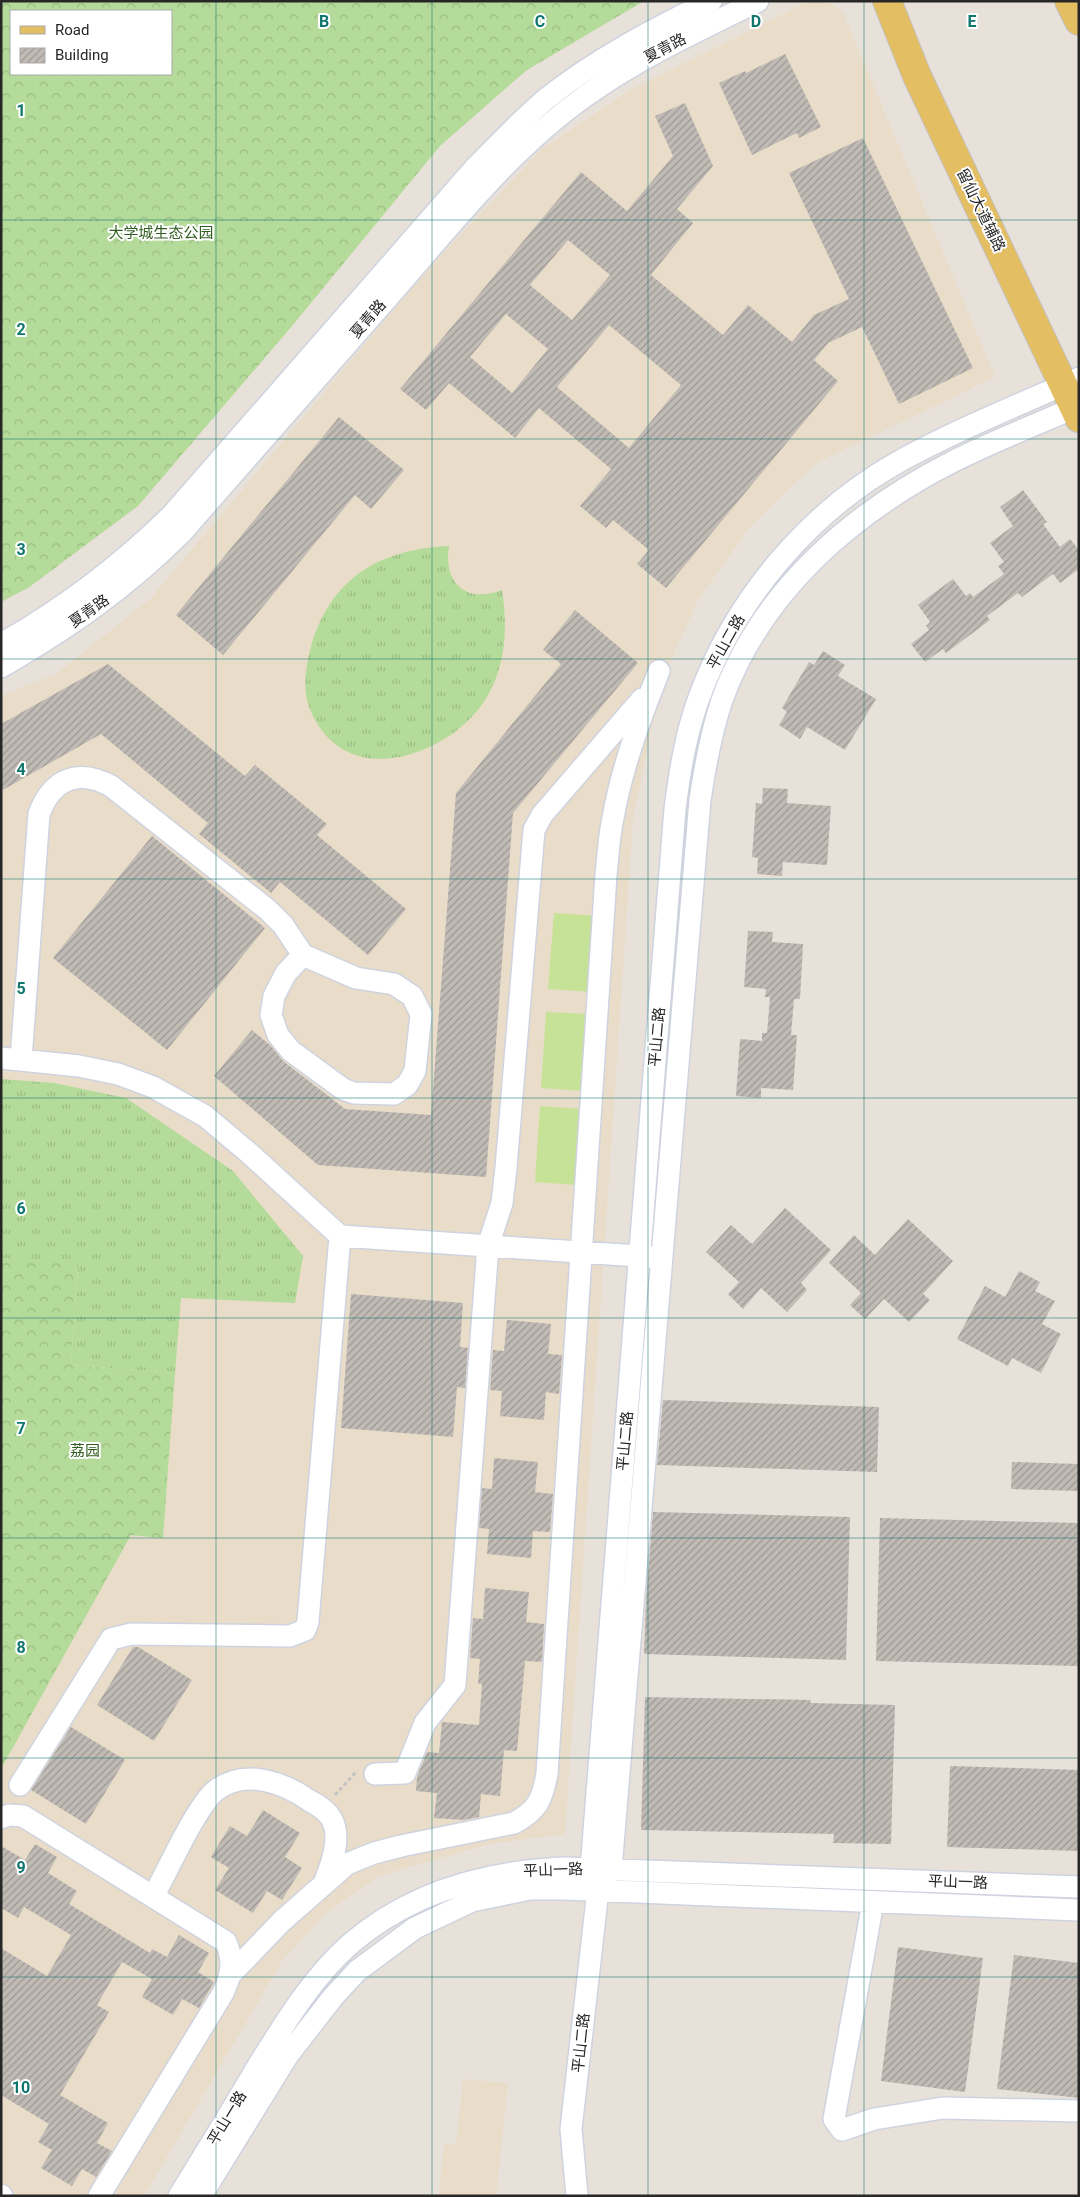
<svg xmlns="http://www.w3.org/2000/svg" width="1080" height="2197" viewBox="0 0 1080 2197" font-family="Roboto,'Noto Sans SC',sans-serif">
  <defs>
    <pattern id="grass-tufts" width="24" height="20" patternUnits="userSpaceOnUse" patternTransform="scale(1.25)"><rect width="24" height="20" fill="#b4db99"/><path d="M3 7l-1-3M5 7V3M7 7l1-3M15 17l-1-3M17 17v-4M19 17l1-3" fill="none" stroke="#9bbc84"/></pattern>
    <pattern id="forest-crowns" width="20" height="18" patternUnits="userSpaceOnUse" patternTransform="scale(1.25)"><rect width="20" height="18" fill="#b4db99"/><path d="M2 6a3 3 0 1 1 6 0M12 15a3 3 0 1 1 6 0" fill="none" stroke="#9bbc84"/></pattern>
    <pattern id="building-hatch" width="6" height="6" patternUnits="userSpaceOnUse" patternTransform="scale(1.25)"><rect width="6" height="6" fill="#c1bbb6"/><path d="M-1 1l2-2M0 6l6-6M5 7l2-2" fill="none" stroke="#9d9894"/></pattern>
  </defs>
  <rect width="100%" height="100%" fill="#e8e1d9"/>
  <path fill="#e9ddc9" d="M809 1H825L842 10 995 377 816 463 749 528 698 600 671 660 651 730 633 820 565 1834 490 1844 379 1876 326 1913 282 1961 144 2196H1V696L56 674 151 598 431 266 542 149 628 91Z
    M463 2079 508 2083 496 2196H439L444 2144 456 2145Z"/>
  <path fill="url(#grass-tufts)" d="M449 546C443 583 466 604 502 590 510 641 503 693 460 728 410 767 337 778 309 707 303 689 305 669 310 651 328 580 378 549 449 546Z
    M1 1079 54 1083 126 1098 233 1171 303 1256 295 1303 181 1298 175 1373 71 1365 78 1266 1 1258Z"/>
  <path fill="url(#forest-crowns)" fill-rule="evenodd" d="M1 1H644L527 70 440 146 292 326 138 506 28 588 1 602ZM11 11H171V74H11Z
    M1 1258 78 1265 71 1365 175 1373 163 1538 131 1535 1 1769Z"/>
  <path fill="#c6e296" d="M554 913 597 916 591 992 548 989Z
    M546 1012 590 1014 584 1091 541 1088Z
    M540 1106 583 1109 577 1185 535 1182Z"/>
  <path fill="url(#building-hatch)" fill-rule="evenodd" d="M785 54 821 127 799 138 797 133 752 155 719 83 745 71 746 73Z
    M685 103 713 166 677 209 693 223 651 275 723 335 748 305 792 342 814 315 849 299 789 173 863 138 973 368 899 404 862 327 828 343 814 360 838 381 666 588 637 564 649 550 613 520 606 528 580 506 611 469 539 408 515 438 449 383 426 410 400 389 581 172 627 211 673 156 655 116ZM568 240 610 275 572 320 530 285ZM506 314 548 349 512 393 470 357ZM609 325 681 385 629 448 557 387Z
    M339 417 404 470 371 509 355 495 223 655 176 615Z
    M1023 490 1047 522 1043 524 1060 547 1070 539 1079 550V569L1060 583 1053 574 1022 597 1018 593 987 616 990 620 946 653 943 649 925 662 911 644 929 630 926 626 930 622 918 605 953 579 966 596 970 593 973 597 1004 574 998 566 1004 562 990 543 1013 526 1000 507Z
    M575 610 638 663 513 813 486 1177 318 1165 214 1076 252 1030 271 1046 283 1061 345 1109 431 1115 456 793 561 664 543 650Z
    M823 651 845 665 838 676 876 699 845 750 807 727 800 739 779 725 787 712 782 708 809 662 814 665Z
    M108 664 245 776 255 765 327 824 317 835 406 909 368 955 280 882 271 893 199 834 208 823 101 734 1 791V724Z
    M763 788 788 789 787 803 831 806 827 865 783 862 782 876 757 874 758 858 752 857 756 803 762 804Z
    M152 836 265 928 167 1050 53 958Z
    M748 931 773 932 772 942 803 944 800 999H794L791 1035H797L793 1090 761 1088V1098L736 1096 740 1039 762 1041V1033H767L770 997H765L766 989 744 987Z
    M785 1208 831 1250 801 1283 807 1290 787 1312 761 1288 743 1309 728 1294 739 1282 706 1252 731 1225 752 1244Z
    M908 1219 953 1261 923 1294 930 1300 909 1322 884 1299 865 1319 850 1305 861 1293 829 1263 854 1235 875 1255Z
    M1019 1271 1040 1282 1035 1291 1055 1301 1042 1324 1061 1334 1041 1373 1012 1358 1008 1366 957 1339 985 1286 1005 1297Z
    M351 1294 463 1303 460 1347 468 1348 465 1388 457 1387 453 1437 341 1428Z
    M507 1320 551 1324 548 1354 562 1355 559 1394 546 1392 544 1420 500 1416 502 1391 490 1390 493 1350 504 1351Z
    M663 1400 879 1407 877 1472 657 1465Z
    M494 1458 538 1462 535 1492 553 1494 550 1532 533 1531 531 1558 487 1554 489 1529 479 1528 482 1488 492 1489Z
    M1012 1462 1079 1464V1491L1011 1489Z
    M653 1512 850 1517 846 1660 644 1654 646 1600Z
    M880 1518 1079 1523 1078 1666 876 1661Z
    M485 1588 529 1592 526 1622 544 1624 542 1662 525 1661 517 1751 504 1750 500 1796 481 1794 479 1817 464 1820 434 1818 437 1793 416 1791 417 1777 427 1752 439 1753 442 1722 479 1725 482 1684H478L480 1659 470 1658 473 1618 483 1619Z
    M133 1647H138L192 1680 154 1741 97 1705Z
    M645 1697 811 1700 810 1703 895 1705 891 1844 833 1843 834 1834 641 1830Z
    M71 1727 125 1760 86 1824 31 1790Z
    M950 1766 1079 1770V1851L947 1847Z
    M263 1810 300 1833 285 1857 302 1868 282 1900 267 1891 253 1913 215 1890 229 1868 211 1857 230 1826 247 1836Z
    M35 1844 57 1857 48 1873 77 1891 69 1904 150 1953 152 1949 167 1957 179 1935 209 1953 198 1972 214 1982 199 2008 182 1999 173 2015 142 1997 152 1979 122 1962 97 2005 109 2012 60 2095 108 2123 97 2143 112 2151 96 2177 82 2169 72 2186 41 2168 52 2150 38 2142 49 2124 1 2095V1948L47 1976 71 1935 24 1907 18 1918 1 1908V1846L25 1860Z
    M898 1947 983 1958 965 2092 881 2081Z
    M1014 1955 1079 1963V2098L997 2089Z"/>
  <g fill="none" stroke-linecap="round" stroke-linejoin="round">
    <g stroke="#cfd3df" stroke-width="24">
      <path id="minor" d="M1 644C65 608 120 566 172 515L475 168C498 145 521 120 546 99 596 59 654 29 711 1
        M1 667C70 627 126 588 182 532 254 451 325 369 397 287 456 219 513 147 587 95 640 57 700 30 758 1
        M1 1058 79 1066 118 1074 153 1087 205 1116 249 1153 340 1236 654 1257
        M21 1059 39 814C52 779 78 768 111 786L268 910 283 925 303 955 356 978 394 984 412 996 421 1014 415 1071 407 1085 394 1094 354 1093 343 1089 291 1051 278 1035 271 1015 274 996 286 973 303 955
        M375 1774 405 1773 425 1723 455 1685 488 1246 502 1203 506 1168 534 830 542 815 642 699
        M20 1785 111 1639 131 1634 290 1636 305 1630 308 1622 340 1236
        M1 1818 9 1815 23 1816 226 1942C234 1961 232 1974 223 1993L99 2196
        M598 1890 611 1869 700 800C705 766 711 733 722 700 761 591 853 512 954 461 994 441 1037 424 1079 406
        M153 1897C167 1872 196 1807 215 1791 244 1768 283 1782 310 1801 318 1805 326 1810 331 1818 342 1836 332 1863 325 1881
        M873 1902 834 2119 842 2130 874 2119 943 2108 1079 2111
        M231 1974 282 1921 347 1864 374 1853 401 1846 514 1823C538 1810 542 1800 547 1774L606 875C608 856 609 836 613 818 622 767 640 719 659 671
        M1 2195 2 2196
        M179 2196C205 2154 231 2112 256 2069 283 2026 311 1979 349 1945 410 1892 487 1871 566 1868L1079 1887
        M201 2196 288 2055 333 1997 357 1971 415 1928 472 1901 530 1889H564L1079 1910
        M577 2196 571 2129 598 1890 591 1869 675 809C680 770 686 732 700 695 736 598 810 511 900 461 958 429 1019 405 1079 378"/>
    </g>
    <g stroke="#c3c3c3" stroke-width="30">
      <path id="major" d="M887 1 917 76 1079 418
        M1069 1 1079 21"/>
    </g>
    <path stroke="#c3c3c3" stroke-width="3" stroke-dasharray="4 2.5" stroke-linecap="butt" d="M335 1795 356 1772"/>
    <use href="#minor" stroke="#fff" stroke-width="21"/>
    <use href="#major" stroke="#e4be63" stroke-width="28"/>
  </g>
  <path fill="none" stroke="#0f766e" stroke-width="1" stroke-opacity="0.55" d="M216 1V2196M432 1V2196M648 1V2196M864 1V2196M1 220H1079M1 439H1079M1 659H1079M1 879H1079M1 1098H1079M1 1318H1079M1 1538H1079M1 1758H1079M1 1977H1079"/>
  <g text-anchor="middle" stroke-width="4" stroke-linejoin="round" paint-order="stroke">
    <g font-size="15" fill="#272727" stroke="#fff">
      <text transform="translate(665 48) rotate(-28)" y="5">夏青路</text>
      <text transform="translate(981 210) rotate(64)" y="5">留仙大道辅路</text>
      <text transform="translate(368 319) rotate(-49)" y="5">夏青路</text>
      <text transform="translate(89 611) rotate(-35)" y="5">夏青路</text>
      <text transform="translate(726 642) rotate(-61)" y="5">平山二路</text>
      <text transform="translate(657 1037) rotate(-85)" y="5">平山二路</text>
      <text transform="translate(625 1441) rotate(-85)" y="5">平山二路</text>
      <text transform="translate(553 1870) rotate(-2)" y="5">平山一路</text>
      <text transform="translate(958 1882) rotate(2)" y="5">平山一路</text>
      <text transform="translate(581 2043) rotate(-84)" y="5">平山二路</text>
      <text transform="translate(227 2118) rotate(-59)" y="5">平山一路</text>
    </g>
    <g font-size="15" fill="#2f5c1e" stroke="#fff">
      <text x="161" y="238">大学城生态公园</text>
      <text x="85" y="1456">荔园</text>
    </g>
  </g>
  <g font-size="16" text-anchor="middle" font-weight="bold" fill="#0f766e" stroke="#fff" stroke-width="4" stroke-linejoin="round" paint-order="stroke">
    <text x="324" y="27">B</text>
    <text x="540" y="27">C</text>
    <text x="756" y="27">D</text>
    <text x="972" y="27">E</text>
    <text x="21" y="116">1</text>
    <text x="21" y="335">2</text>
    <text x="21" y="555">3</text>
    <text x="21" y="775">4</text>
    <text x="21" y="994">5</text>
    <text x="21" y="1214">6</text>
    <text x="21" y="1434">7</text>
    <text x="21" y="1653">8</text>
    <text x="21" y="1873">9</text>
    <text x="21" y="2093">10</text>
  </g>
  <rect width="1080" height="2197" fill="none" stroke="#272727" stroke-width="5"/>
  <rect x="10" y="10" width="162" height="65" fill="#ffffff" stroke="#a9a9a9"/>
  <rect x="20" y="26" width="25" height="8" fill="#e4be63" stroke="#a9a9a9"/>
  <text x="55" y="35" font-size="15" fill="#272727">Road</text>
  <rect x="20" y="48" width="25" height="15" fill="url(#building-hatch)" stroke="#a9a9a9"/>
  <text x="55" y="60" font-size="15" fill="#272727">Building</text>
</svg>
